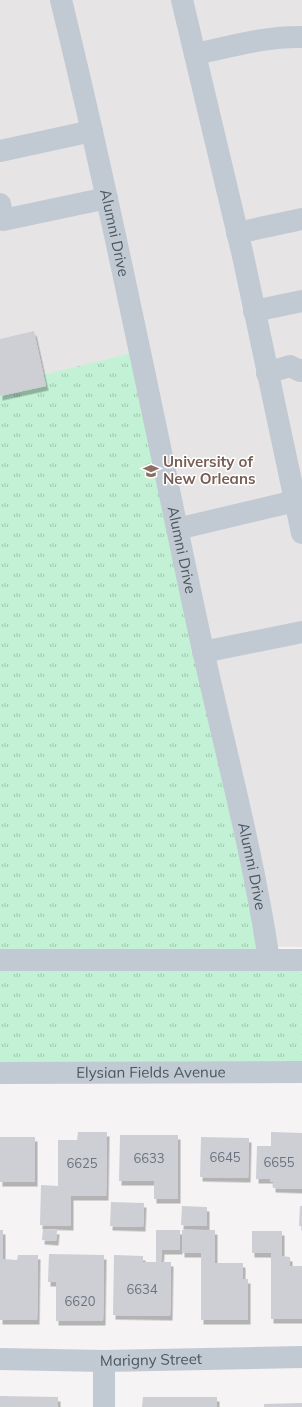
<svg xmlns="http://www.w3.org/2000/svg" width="302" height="1407" viewBox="0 0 302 1407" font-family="Mulish,sans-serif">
  <defs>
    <pattern id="grass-tufts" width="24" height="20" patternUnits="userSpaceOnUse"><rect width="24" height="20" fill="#c3f1d5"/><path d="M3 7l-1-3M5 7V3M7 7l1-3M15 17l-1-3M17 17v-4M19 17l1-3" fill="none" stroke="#a0c6b0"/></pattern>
    <filter id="shadow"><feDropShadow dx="2.5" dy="4.5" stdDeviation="0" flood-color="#0004"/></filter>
  </defs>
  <rect width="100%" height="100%" fill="#f5f3f3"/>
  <path fill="#e6e4e5" d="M0 0H302V947L0 942Z"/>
  <path fill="url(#grass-tufts)" d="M140 351 269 960H302V1072L0 1073V396L46 386 43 375Z"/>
  <path fill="#cdcfd5" filter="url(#shadow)" d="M34 331 46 386 0 396V339Z
    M78 1132H107L106 1196H71V1226L40 1225 41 1185 58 1186V1140H77Z
    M271 1132 302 1133V1189L273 1188V1182H270L271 1179H256L257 1146H271Z
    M120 1135H178V1199H154V1181H119Z
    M0 1137H35V1182H0Z
    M201 1137 249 1138 248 1178 200 1177Z
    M111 1202 144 1203 143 1227 110 1226Z
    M182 1206 207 1207V1226L181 1225Z
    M300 1206H302V1226H299Z
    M43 1229 57 1230 56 1241 42 1240Z
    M0 1230H3V1259L17 1260 18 1255H38L37 1320H0Z
    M156 1230H180V1250H162L161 1262H171L170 1316 113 1315 114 1255 143 1256V1262H156Z
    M182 1230H215V1263H243V1279H248V1320H201V1253H182Z
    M252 1231H282V1256L290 1257V1266H302V1319H271V1253H252Z
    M49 1254 104 1255 103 1321H56V1282H48Z
    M0 1396 58 1397V1407H0Z
    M143 1397H217V1407H142Z
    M302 1403V1407H264V1404Z"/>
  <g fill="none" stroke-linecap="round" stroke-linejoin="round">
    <g stroke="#c1cad2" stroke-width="22">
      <path id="s1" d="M61 0C111 205 152 412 196 618 220 732 252 845 269 960"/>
      <path d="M182 0 243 256 302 533"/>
      <path d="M195 54C230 47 266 36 302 37"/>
      <path d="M0 151 92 131"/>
      <path d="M0 204 3 220 107 198"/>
      <path d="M237 233 302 219"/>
      <path d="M254 311 302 301"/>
      <path d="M267 373 290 366 300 371 302 370"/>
      <path d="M177 529 295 501"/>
      <path d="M203 652 302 632"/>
      <path d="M0 960H302"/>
      <path id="s2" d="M0 1073 302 1072"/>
      <path id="s3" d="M0 1359 104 1361 302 1357"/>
      <path d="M104 1361V1407"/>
    </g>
  </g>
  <defs>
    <g id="university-bare" transform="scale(1.2)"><path d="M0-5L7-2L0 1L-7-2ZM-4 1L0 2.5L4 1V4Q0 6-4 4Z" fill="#8d6e63" stroke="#fff" stroke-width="2.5" paint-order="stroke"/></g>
  </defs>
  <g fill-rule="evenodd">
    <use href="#university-bare" x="151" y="471"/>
  </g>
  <g text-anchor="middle" stroke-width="3" stroke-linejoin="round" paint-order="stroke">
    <g font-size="13" fill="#6b747e">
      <text x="225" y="1162">6645</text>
      <text x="149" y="1163">6633</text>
      <text x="279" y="1167">6655</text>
      <text x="82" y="1168">6625</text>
      <text x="142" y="1294">6634</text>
      <text x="80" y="1306">6620</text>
    </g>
    <g font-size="15" fill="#4a5661" stroke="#fff">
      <text dy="5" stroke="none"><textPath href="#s1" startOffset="239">Alumni Drive</textPath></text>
      <text dy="5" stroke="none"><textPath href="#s1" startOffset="563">Alumni Drive</textPath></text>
      <text dy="5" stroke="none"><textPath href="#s1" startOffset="887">Alumni Drive</textPath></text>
      <text dy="5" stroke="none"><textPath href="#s2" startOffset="151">Elysian Fields Avenue</textPath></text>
      <text dy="5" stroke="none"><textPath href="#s3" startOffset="151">Marigny Street</textPath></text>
    </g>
    <g font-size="15" font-weight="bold" fill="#785e54" stroke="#fff" text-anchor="start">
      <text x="163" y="467">University of<tspan x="163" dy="17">New Orleans</tspan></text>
    </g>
  </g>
</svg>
